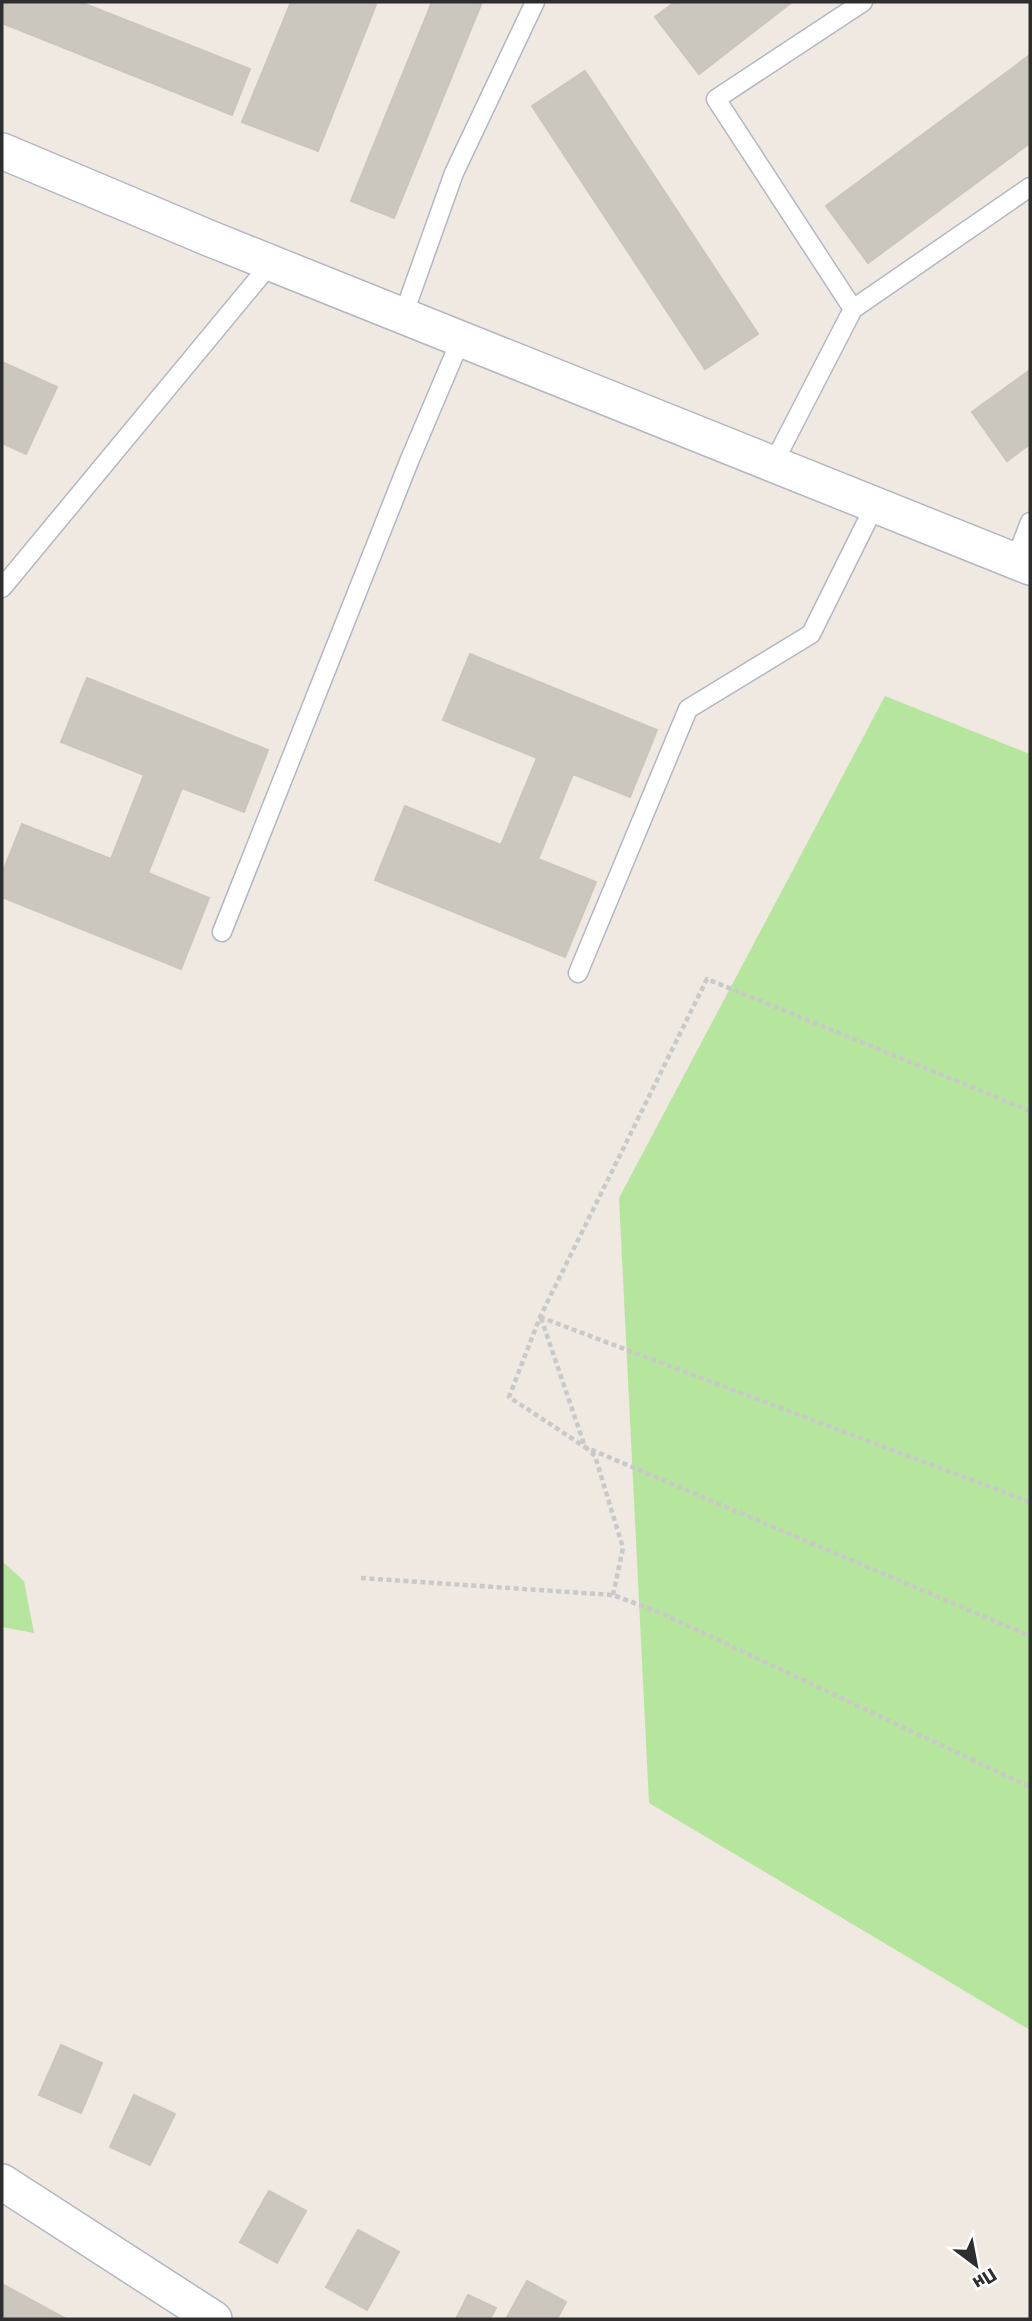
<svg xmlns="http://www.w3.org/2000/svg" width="1032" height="2321" viewBox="0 0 1032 2321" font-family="'Fira Sans',sans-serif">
  <rect width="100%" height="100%" fill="#efe9e1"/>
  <path fill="#b6e59e" d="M885 696 1030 754V2030L649 1803 619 1198Z
    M2 1561 24 1581 34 1633 2 1627Z"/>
  <path fill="#cbc7bf" stroke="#cbc5ba" stroke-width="2" d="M2 2H80L250 69 232 115 2 23Z
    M291 2H377L318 151 242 122Z
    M432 2H482L394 218 351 201Z
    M675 2H792L699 74 655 17Z
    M1030 55V143L868 263 826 206Z
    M585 71 758 334 705 369 532 106Z
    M2 362 57 387 26 454 2 443Z
    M1030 370V444L1007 461 972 412Z
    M470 654 657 730 630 797 573 774 538 859 596 882 565 957 375 880 405 806 501 845 537 758 443 720Z
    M87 678 268 750 244 812 182 788 148 873 209 898 181 969 2 897V874L22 824 111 859 144 775 61 742Z
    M61 2045 102 2063 81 2113 39 2095Z
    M134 2095 175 2114 150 2165 110 2147Z
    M269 2191 306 2211 277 2263 240 2242Z
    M358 2230 399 2252 367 2310 326 2287Z
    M527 2281 566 2302 557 2319H506Z
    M2 2284 66 2319H2Z
    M468 2295 496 2308 490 2319H456Z"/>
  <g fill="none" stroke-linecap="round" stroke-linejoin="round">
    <g stroke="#b4b7c1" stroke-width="21">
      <path id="lane" d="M853 309 716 99 863 2
        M403 316 454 173 535 2
        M773 464 853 309 1030 187
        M1015 561 1030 522
        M2 588 271 263
        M222 932 410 459 461 339
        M578 973 688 709 811 634 875 505"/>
    </g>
    <g stroke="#b4b7c1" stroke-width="38">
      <path id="street" d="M2 151 211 239 1030 567
        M2 2182 214 2319"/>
    </g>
    <path stroke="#c9c9c9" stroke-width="4.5" stroke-dasharray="5 3.5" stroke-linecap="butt" d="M1030 1111 707 979 540 1317 509 1397 585 1447 1030 1636
      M540 1317 1030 1502
      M541 1318 585 1447 595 1456 623 1548 613 1595
      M361 1578 613 1595 661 1613 1030 1787"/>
    <use href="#lane" stroke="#fff" stroke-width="18"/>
    <use href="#street" stroke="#fff" stroke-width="35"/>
  </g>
  <rect width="1032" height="2321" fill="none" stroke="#2e2e2e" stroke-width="7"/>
  <g transform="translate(976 2265) rotate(148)" stroke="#ffffff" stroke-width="5" paint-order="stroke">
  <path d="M0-5L12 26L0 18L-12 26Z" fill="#2e2e2e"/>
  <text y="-10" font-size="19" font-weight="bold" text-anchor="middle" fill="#2e2e2e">Пн</text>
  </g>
</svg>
